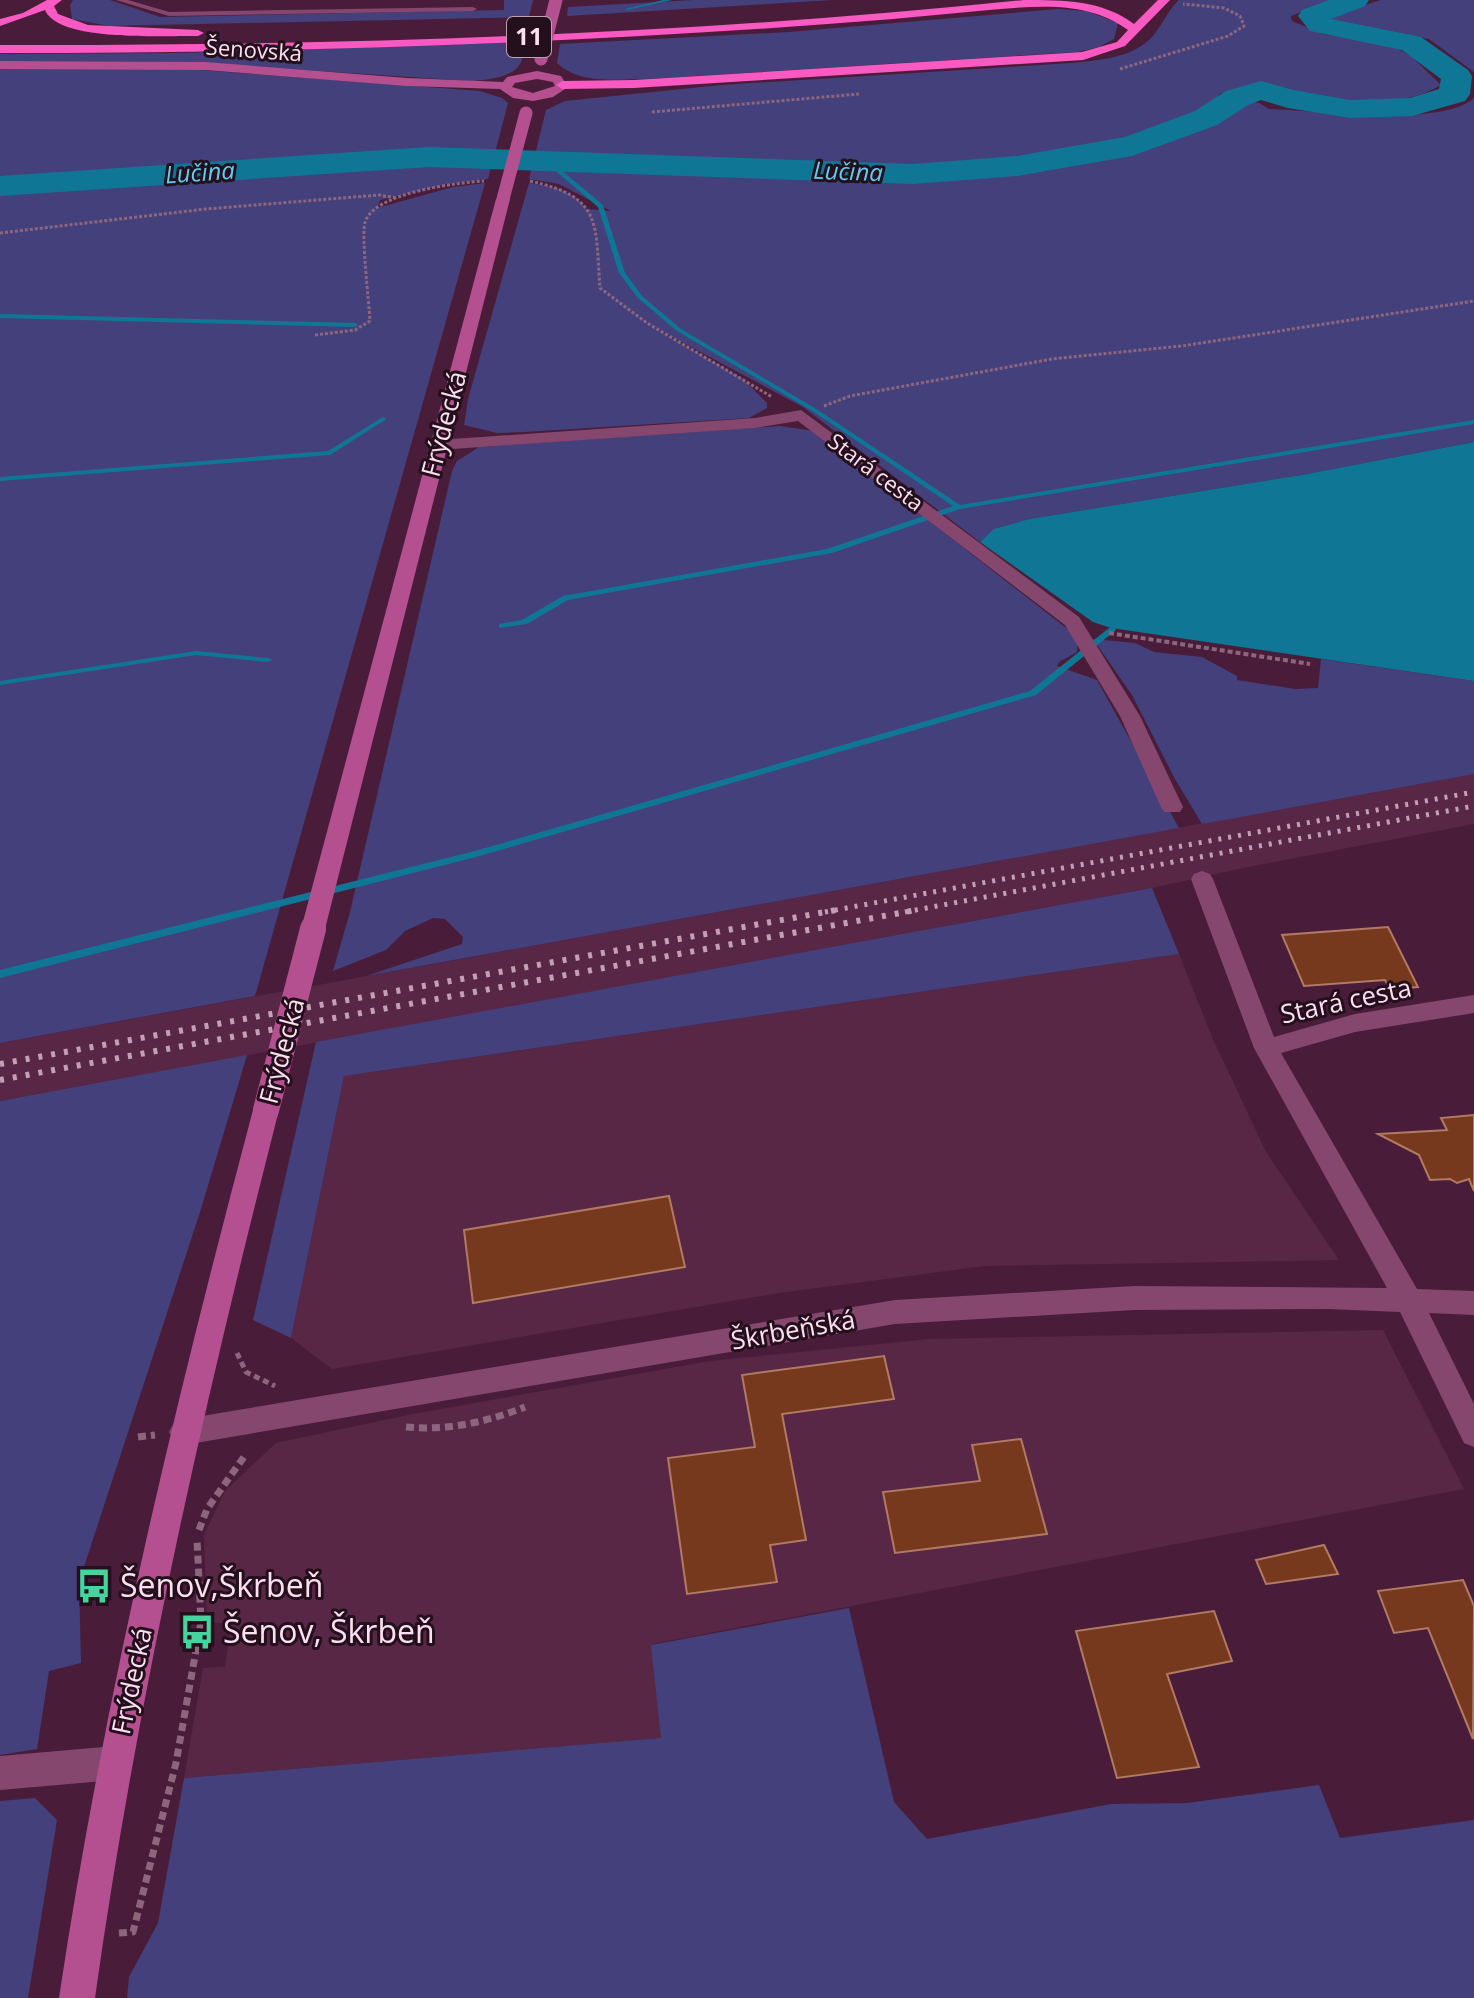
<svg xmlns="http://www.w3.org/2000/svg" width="1474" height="1998" viewBox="0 0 1474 1998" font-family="'Open Sans',sans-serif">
  <rect width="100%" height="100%" fill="#491d39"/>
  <path fill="#582746" d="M1474 774V824L1243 868 1152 888 0 1101V1043Z
    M1179 954 1212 1037 1266 1152 1339 1260 985 1266 779 1293 332 1369 291 1338 344 1076Z
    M1383 1330 1464 1489 652 1644 662 1738 184 1778 203 1668 225 1667 231 1623H207L204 1535 225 1491 276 1443 413 1414 710 1361 929 1339Z"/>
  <path fill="#44407c" d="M73 0H110L160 17 504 10V0H533L529 17 109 26 72 19 70 5Z
    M694 0H833L567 16 568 7Z
    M1179 0H1332L1291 16 1292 21 1323 34 1392 46 1410 55 1441 85C1398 110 1343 104 1296 93 1267 87 1245 81 1218 95L1259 103 1269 109C1314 110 1441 128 1474 98V442L1307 474 1029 519 995 529 980 542 803 407 652 326 743 379 767 403V408L749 418 524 432 497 433 464 425 468 399 529 183C552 186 572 190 587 209L611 211 559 184 529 179 546 110 565 101 721 85 1072 63C1096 60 1124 59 1144 44 1160 33 1165 13 1179 0Z
    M1381 0H1474V72L1429 39 1335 22 1330 16Z
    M1058 9 1087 11 1118 23 1114 39 1099 47 1077 52 647 79C617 79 580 85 557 63L560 44 789 32Z
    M527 42C525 48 524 56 521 62 514 78 486 80 471 81L183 62 0 61V54L179 53Z
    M0 68 186 69 480 91 502 98 508 103 488 179 447 184 380 200 377 208 453 187 485 183 255 996 0 1043Z
    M780 426 814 431 1070 631 1077 644V652L1059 662 1057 666 1097 680 1179 828 366 976 462 944 463 937 445 919 433 918 405 931 386 950 333 971 350 912 452 471 457 461 479 447Z
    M1093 639 1135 643 1154 652 1202 657 1237 676V680L1295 689 1318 688 1321 659 1474 681V774L1202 824 1175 779 1132 695Z
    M1152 888 1179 954 344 1076 291 1338 253 1320 316 1042Z
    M247 1055 201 1209 79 1582 81 1663 49 1671 37 1749 0 1755V1101Z
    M849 1608 894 1802 927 1839 1111 1804 1187 1803 1319 1785 1340 1838 1474 1820V1998H127L129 1977 158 1923 184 1778 661 1738 651 1645Z
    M35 1798 57 1820 28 1998H0V1801Z"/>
  <path fill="#0f7795" d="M1474 442V681L1111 628 1093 622 980 542 994 529 1029 519 1307 474Z"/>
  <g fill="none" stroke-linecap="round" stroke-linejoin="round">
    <path fill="#0f7795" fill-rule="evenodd" d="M663 0H672L627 10 625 9Z
      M544 159H548L603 205 625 273 642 296 681 329 818 410 960 505 1474 420V424L960 509 832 553 568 600 527 624 499 628V624L522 620 563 596 827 549 953 506 814 412 677 331 638 298 619 273 598 207 544 161Z
      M0 314 355 323 358 325 355 327 0 318Z
      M383 417 386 419 385 420 330 455 0 481V477L328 451Z
      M1109 628H1115L1116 630 1036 695 476 857 0 978V970L475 851 1030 691Z
      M196 651 268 658 272 660 268 662 196 655 0 685V681Z"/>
    <path fill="#0f7795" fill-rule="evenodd" d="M1329 0H1369L1365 6 1331 19 1421 37 1468 70 1472 76 1470 94 1465 101 1412 116 1350 118 1288 108 1261 100 1248 105 1217 125 1132 156 1017 176 913 184 429 167 0 196V176L429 147 913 164 1017 156 1125 137 1195 111 1226 91 1261 81 1293 90 1350 100 1410 98 1439 89 1441 79 1402 50 1310 31 1298 16 1302 10Z"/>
  </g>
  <path fill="#77391d" stroke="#b17a63" stroke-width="2" d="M1388 927 1418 987 1390 989 1385 980 1304 986 1282 935Z
    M1474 1115V1191L1469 1179 1457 1183 1450 1179 1430 1180 1419 1155 1378 1134 1447 1130 1441 1118Z
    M669 1196 685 1267 473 1303 464 1230Z
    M884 1356 894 1399 782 1414 806 1540 770 1545 777 1582 687 1594 668 1458 755 1447 742 1375Z
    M1021 1439 1047 1534 895 1553 883 1492 980 1481 972 1445Z
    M1324 1545 1338 1574 1266 1584 1256 1560Z
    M1463 1580 1474 1606 1473 1739 1428 1628 1394 1633 1378 1591Z
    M1214 1611 1232 1661 1167 1674 1199 1767 1117 1778 1076 1631Z"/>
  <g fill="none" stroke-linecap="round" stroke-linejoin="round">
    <path stroke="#8d667e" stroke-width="3" stroke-dasharray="3 2" stroke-linecap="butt" d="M1120 69 1228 36 1244 26 1240 16 1224 8 1183 4
      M652 112 859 94
      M530 181C603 197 595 223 600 288L647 323 772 397
      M0 233 206 209 379 195 397 198
      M315 335 355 330 370 321C369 302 361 236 365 222 375 192 457 183 484 181
      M824 406 850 396 1052 359 1182 346 1474 301"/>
    <path stroke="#8d667e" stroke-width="4" stroke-dasharray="5 3" stroke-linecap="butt" d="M1109 633 1310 664"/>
    <path stroke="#8d667e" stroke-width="5" stroke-dasharray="6 4" stroke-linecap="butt" d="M237 1353 246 1372 275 1386"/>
    <path stroke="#8d667e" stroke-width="7" stroke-dasharray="8 5" stroke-linecap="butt" d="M406 1427C447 1431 487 1422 525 1407
      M138 1437 155 1435
      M199 1530 207 1509 246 1454
      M119 1933 133 1932 176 1763 201 1622 197 1539"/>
    <path fill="#85476d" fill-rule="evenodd" d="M116 0H128L169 12 473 7 477 9 473 11 169 16Z"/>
    <path fill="#85476d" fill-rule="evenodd" d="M801 410 1079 617 1140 716 1183 807 1180 812H1164L1161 807 1120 716 1065 625 798 421 755 428 438 450 430 445 438 440 755 418Z
      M1202 871 1210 874 1213 879 1274 1037 1355 1014 1474 995V1013L1355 1032 1281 1053 1417 1289 1474 1291V1315L1429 1313 1474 1404V1447L1464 1443 1400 1312 1328 1309 1134 1310 895 1324 184 1445 174 1441 169 1432 174 1423 184 1419 895 1300 1134 1286 1387 1288 1254 1048 1191 879 1194 874Z
      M115 1746 127 1751 132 1763 127 1775 115 1780 0 1790V1756Z"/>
    <path fill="#b4508f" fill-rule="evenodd" d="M0 61 205 62 407 78 503 82 507 77 537 71 561 76 568 87 553 97 533 101 513 98 500 89 407 86 205 70 0 69ZM537 79 553 82 555 86 533 93 512 87 515 83Z
      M503 195 510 199 325 929 321 935H305L301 929 496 199Z
      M266 1100 275 1103 279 1110C204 1404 137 1698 95 1998H59C104 1697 175 1404 253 1110L257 1103Z"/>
    <path fill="#f85ac2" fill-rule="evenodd" d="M47 0H62L54 6 58 14 88 25 198 30 204 33 198 36C166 35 59 43 45 10L0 26V19L23 13Z
      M1024 0C1064 0 1102 0 1134 24L1158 0H1170L1125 46 1083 60 634 88 562 89 556 85 562 81 634 80 1082 52 1117 42 1128 30C1087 0 1038 6 989 10 957 13 925 16 893 19 596 43 298 53 0 53V45C341 46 685 35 1024 0Z"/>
    <path stroke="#c3a1b5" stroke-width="5" stroke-dasharray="3 7" stroke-linecap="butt" d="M825 912 1474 792
      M905 912 1474 806"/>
    <path stroke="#c3a1b5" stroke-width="6" stroke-dasharray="4 9" stroke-linecap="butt" d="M0 1064 836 910
      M0 1080 916 910"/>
    <path stroke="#b4508f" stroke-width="13" d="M541 59 556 0
      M503 199 526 113"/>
    <path stroke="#b4508f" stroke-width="26" d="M266 1110 313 929"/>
  </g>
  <defs>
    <g id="bus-bare" transform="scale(2.76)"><path d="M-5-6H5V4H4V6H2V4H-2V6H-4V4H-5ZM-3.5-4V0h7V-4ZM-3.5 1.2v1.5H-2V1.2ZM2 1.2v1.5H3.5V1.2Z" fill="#46d49e" stroke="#23101c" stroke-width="2.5" paint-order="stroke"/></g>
  </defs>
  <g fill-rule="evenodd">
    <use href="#bus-bare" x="94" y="1586"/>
    <use href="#bus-bare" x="197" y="1632"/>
  </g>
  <g text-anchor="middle" stroke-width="6" stroke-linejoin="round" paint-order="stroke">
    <g font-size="22" fill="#fde0f0" stroke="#23101c">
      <text transform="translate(254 50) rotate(4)" y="8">Šenovská</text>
      <text transform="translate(876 472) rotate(37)" y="8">Stará cesta</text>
    </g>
    <rect fill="#23101c" stroke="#bca2b0" stroke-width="2" x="507" y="17" width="44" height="40" rx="6"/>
    <g font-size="24" font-weight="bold" fill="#fde0f0">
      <text x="529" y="45">11</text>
    </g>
    <g font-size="24" font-style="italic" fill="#5fcef4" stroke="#23101c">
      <text transform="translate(848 172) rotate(2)" y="8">Lučina</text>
      <text transform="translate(200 173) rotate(-4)" y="8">Lučina</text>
    </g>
    <g font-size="26" fill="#fde0f0" stroke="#23101c">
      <text transform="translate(444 424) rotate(-75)" y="9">Frýdecká</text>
      <text transform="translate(1346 1001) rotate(-12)" y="9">Stará cesta</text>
      <text transform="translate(282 1051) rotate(-75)" y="9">Frýdecká</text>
      <text transform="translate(793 1330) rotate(-10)" y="9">Škrbeňská</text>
      <text transform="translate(132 1681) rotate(-78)" y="9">Frýdecká</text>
    </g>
    <g font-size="32" fill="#fde0f0" stroke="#23101c" text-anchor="start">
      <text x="120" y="1597">Šenov,Škrbeň</text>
      <text x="223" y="1643">Šenov, Škrbeň</text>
    </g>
  </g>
</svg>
